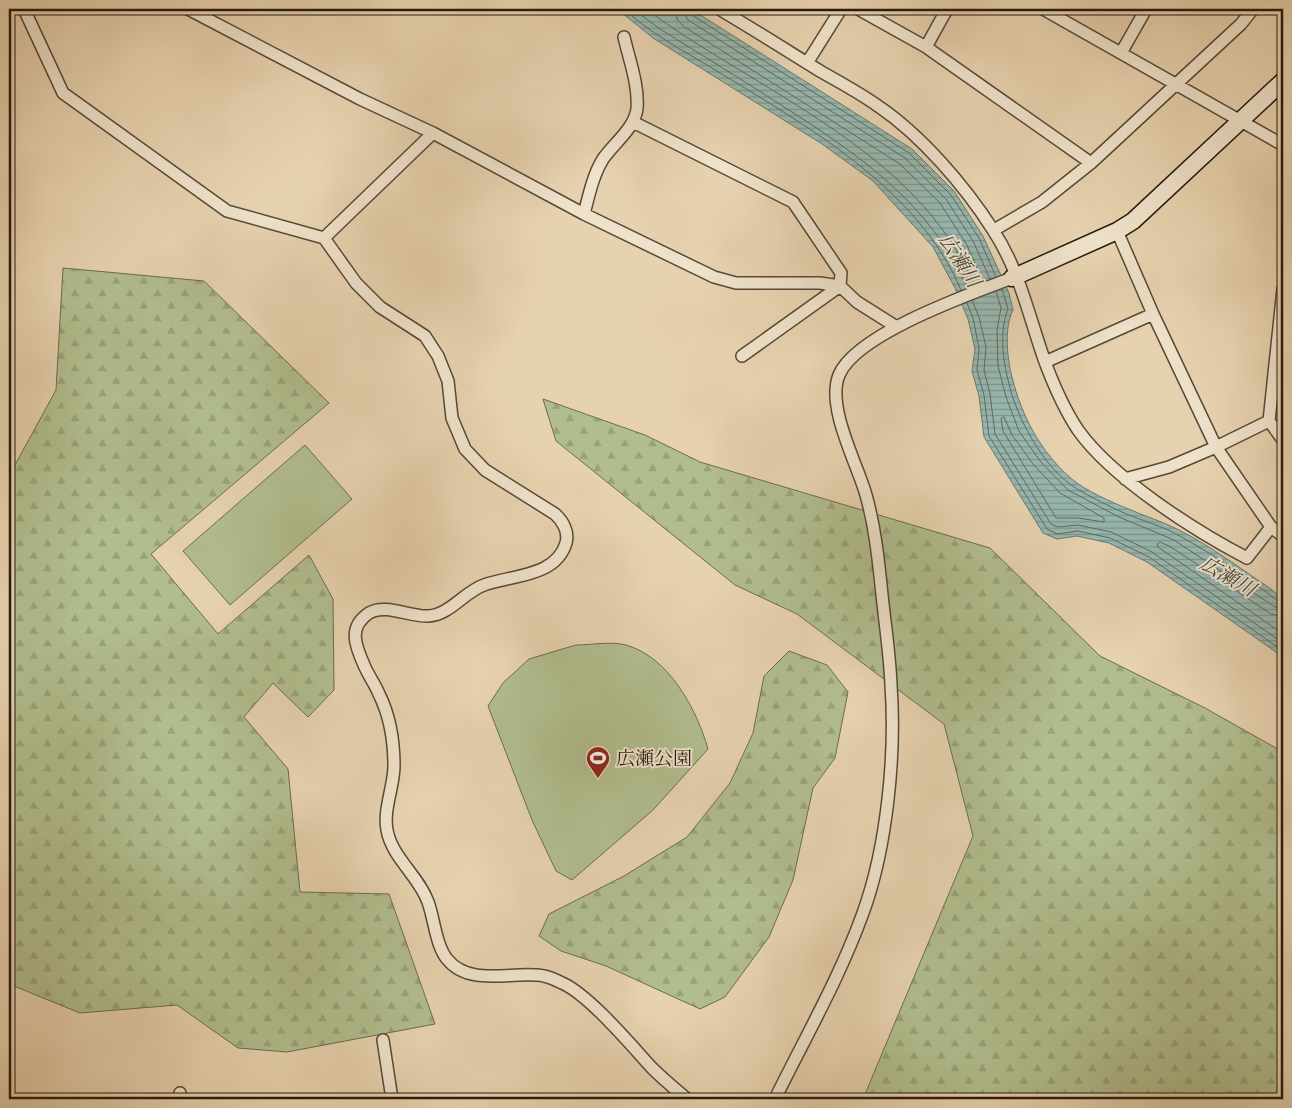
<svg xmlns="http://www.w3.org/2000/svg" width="1292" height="1108" viewBox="0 0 1292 1108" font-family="Alegreya,'Noto Serif JP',serif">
  <defs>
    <pattern id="forest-firs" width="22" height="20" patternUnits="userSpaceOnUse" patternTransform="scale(1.25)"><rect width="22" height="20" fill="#b1bd8e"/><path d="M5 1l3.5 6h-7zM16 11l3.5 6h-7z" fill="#98a279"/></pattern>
    <pattern id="water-rules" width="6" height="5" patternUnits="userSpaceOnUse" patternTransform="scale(1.25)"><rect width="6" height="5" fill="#97b7af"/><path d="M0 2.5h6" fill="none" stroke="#7b948d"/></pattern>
  </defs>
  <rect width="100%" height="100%" fill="#e7d2af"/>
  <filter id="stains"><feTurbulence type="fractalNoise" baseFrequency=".004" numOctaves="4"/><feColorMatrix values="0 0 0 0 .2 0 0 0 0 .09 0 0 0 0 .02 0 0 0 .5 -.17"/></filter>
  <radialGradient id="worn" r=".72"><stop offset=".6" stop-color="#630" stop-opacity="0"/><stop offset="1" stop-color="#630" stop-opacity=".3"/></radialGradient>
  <path fill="#b1bd8e" stroke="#6b6c4e" d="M305 445 352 499 230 605 183 551Z
    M576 645C591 645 611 641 626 645 669 657 697 710 708 749L653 810 572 880 556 871 532 820 488 706 503 683 529 659Z"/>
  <path fill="url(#forest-firs)" stroke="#6b6c4e" d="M63 268 204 281 329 403 151 554 218 634 309 555 333 599 334 690 308 717 273 683 244 717 288 769 300 892 389 894 435 1024 287 1052 238 1048 177 1005 80 1013 9 984V476L56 390Z
    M543 399 645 435 700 462 990 548 1100 656 1205 708 1283 752V1099H863L973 836 944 724 797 614 735 585 556 441Z
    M789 651 827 665 848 692 835 758 813 788 793 880 769 937 725 997 700 1009 606 966 561 951 539 936 549 914 624 876 687 837 730 783 753 733 764 676Z"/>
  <path fill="url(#water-rules)" stroke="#69796e" d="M617 9H691L912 149 954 191 983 236 1009 293 1013 310C1004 328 1007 358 1012 377 1022 417 1041 453 1073 480 1085 490 1111 502 1126 508 1144 516 1162 521 1179 530 1211 546 1241 569 1271 589L1283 599V657L1147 562 1109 543 1077 536 1057 539 1043 533 984 437 979 396 972 371 975 349 968 319 955 288 933 247 873 181 822 144 653 38Z"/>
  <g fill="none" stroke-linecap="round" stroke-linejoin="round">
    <path stroke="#5e695e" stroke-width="1" d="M624 9C650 33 682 50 712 68 803 124 918 187 961 290
      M633 9 660 29C700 54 741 79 781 105 855 152 932 204 967 288
      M646 9C756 91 918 150 974 285
      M675 9 677 19 683 26 900 164 940 203 967 245 983 281
      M682 9 688 20 905 158 946 199 973 241 990 279
      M689 9 692 15 909 153 951 195 979 238 996 277
      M1002 289 1008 309C999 331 1003 361 1009 384 1017 418 1042 464 1071 485 1086 495 1105 504 1122 512 1140 520 1160 525 1178 535 1212 554 1248 577 1279 602L1283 603
      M996 291 1001 308 997 330 998 366 1006 397 1019 431 1040 461 1068 490 1119 517 1174 540 1275 607 1283 609
      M972 300 979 317 986 347 984 370 990 394 995 434 1051 524 1058 527 1078 525 1111 532 1152 552 1283 643
      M967 303 973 318 979 348 977 370 984 395 989 436 1047 529 1057 534 1078 531 1110 538 1149 557 1283 651
      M1004 417 1012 435 1033 464 1060 493 1104 518V522L1078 518H1056L1003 431 1001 419Z
      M1283 617 1271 614 1171 547 1160 542 1157 544 1158 547 1283 634"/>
    <g stroke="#564936" stroke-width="14">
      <path id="street" d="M24 9 63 93 227 211 324 238 356 283 380 307 425 336 438 356 448 381 452 418 465 449 485 470 555 514C563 521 569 532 566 543 556 577 512 575 484 585 464 592 450 615 428 616 410 617 385 603 369 613 348 627 355 645 364 665 368 675 375 684 379 694 390 716 394 741 394 766 394 786 383 810 387 830 392 858 419 876 428 902 434 918 436 946 447 959 470 988 514 970 544 976 550 977 556 980 562 983 588 994 632 1046 652 1068 663 1079 675 1089 687 1099
        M188 9 360 99 433 133 584 214 714 277 736 283H820L840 286 857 302 895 326
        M719 9C753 29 786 50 820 71 839 82 860 93 878 106 921 135 965 186 993 230 1020 271 1029 317 1045 362 1054 386 1064 409 1078 430 1112 478 1195 531 1247 558L1271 527
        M858 9 926 47 1091 163
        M1043 9 1283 145
        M926 47 947 9
        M1121 53 1146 9
        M807 63 841 9
        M633 122 793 202 841 273 840 286
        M584 214C589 195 593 175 603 159 614 143 634 129 637 109 639 85 629 59 624 37
        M994 230 1042 202 1091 163 1241 24 1253 9
        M1117 231 1153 314 1216 447 1271 527 1283 536
        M324 238 433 133
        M1283 289 1269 421 1283 440
        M742 356 840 286
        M1045 362 1153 314
        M1125 479 1169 467 1216 447 1269 421
        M383 1040 392 1099
        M180 1093 181 1099
        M775 1099C805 1038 840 977 863 913 887 847 896 755 891 685 890 658 886 631 883 604 879 567 876 530 866 495 857 463 826 407 839 375 856 334 970 294 1012 278"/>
    </g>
    <g stroke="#251b0d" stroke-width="19">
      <path id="secondary" d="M1012 278 1117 231 1133 221 1283 81"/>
    </g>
    <use href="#street" stroke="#efe2cb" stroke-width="11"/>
    <use href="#secondary" stroke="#efe2cb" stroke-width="16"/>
  </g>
  <defs>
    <g id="stadium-pin" transform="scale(1.25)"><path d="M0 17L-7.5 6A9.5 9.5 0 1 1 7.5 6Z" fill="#8f2418" stroke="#efe2cb"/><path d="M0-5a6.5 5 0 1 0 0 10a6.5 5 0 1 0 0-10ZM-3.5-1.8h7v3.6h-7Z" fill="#fff"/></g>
  </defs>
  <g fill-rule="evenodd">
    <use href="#stadium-pin" x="598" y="758"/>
  </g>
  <g text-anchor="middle" stroke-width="4" stroke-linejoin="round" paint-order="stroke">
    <g font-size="19" fill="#251b0d" stroke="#efe2cb" text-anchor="start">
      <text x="616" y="765">広瀬公園</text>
    </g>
    <g font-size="20" font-style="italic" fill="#474a3e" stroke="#efe2cb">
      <text transform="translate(960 260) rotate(57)" y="7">広瀬川</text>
      <text transform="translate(1228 576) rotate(30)" y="7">広瀬川</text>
    </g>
  </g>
  <rect width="1292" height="1108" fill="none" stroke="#e7d2af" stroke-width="30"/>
  <rect x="10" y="10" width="1272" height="1088" fill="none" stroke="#251b0d" stroke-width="2.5"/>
  <rect x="15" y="15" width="1262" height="1078" fill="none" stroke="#251b0d"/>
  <rect width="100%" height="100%" filter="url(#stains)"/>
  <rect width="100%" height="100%" fill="url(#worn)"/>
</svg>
